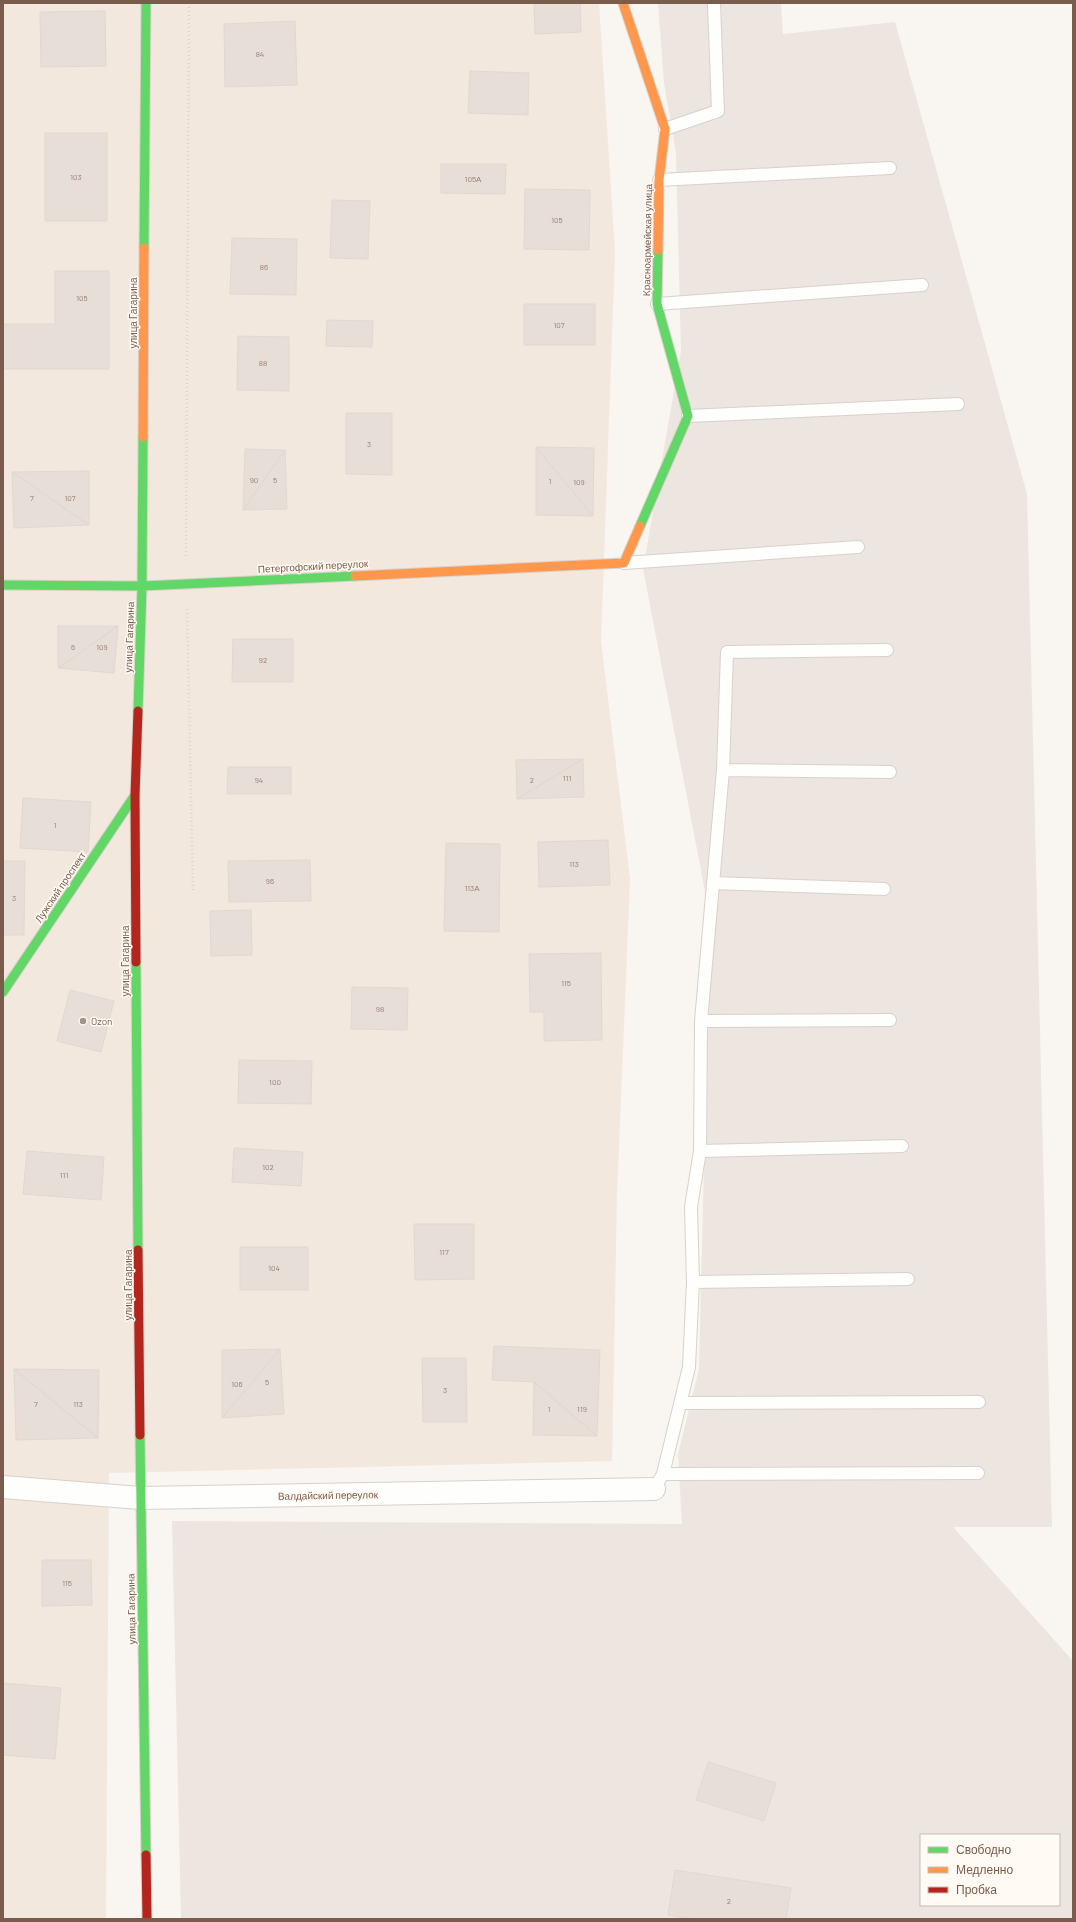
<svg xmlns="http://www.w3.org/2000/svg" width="1076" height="1922" viewBox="0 0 1076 1922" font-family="Barlow,sans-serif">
  <rect width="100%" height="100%" fill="#f9f5f0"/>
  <path fill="#f2e8de" d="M3 3H599L615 252 601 641 630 879 617 1194 612 1461 109 1473 106 1919H3Z"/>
  <path fill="#ede5e0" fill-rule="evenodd" d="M658 3H781L783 34 895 22 1027 494 1052 1527H953L1073 1661V1919H181L172 1521 682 1524 678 1454 699 1369 710 917 643 569 681 351 676 153 664 83ZM921 1835H1059V1905H921Z"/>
  <path fill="#e6ded7" stroke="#e2d8d2" d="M534 3H580L581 32 535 34Z
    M105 11 106 66 41 67 40 12Z
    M295 21 297 85 225 87 224 24Z
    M470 71 529 73 528 115 468 113Z
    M45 133H107V221H45Z
    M441 164H506L505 194 441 193Z
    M525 189 590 190 589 250 524 249Z
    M332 200 370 201 368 259 330 258Z
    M232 238 297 239 296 295 230 294Z
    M55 271H109V369H3V324H55Z
    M524 304H595V345H524Z
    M327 320 373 321 372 347 326 346Z
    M238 336 289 337V391L237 390Z
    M346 413H392V475L346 474Z
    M536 447 594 448 593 516Z
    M536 447 593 516 536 515Z
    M245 449 285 450 243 510Z
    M285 450 287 509 243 510Z
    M89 471V525L12 472Z
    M12 472 89 525 14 528Z
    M58 626H118L58 668Z
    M118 626 114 673 58 668Z
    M233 639H293V682H232Z
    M583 759 517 799 516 760Z
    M583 759 584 797 517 799Z
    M228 767H291V794H227Z
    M23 798 91 802 88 852 20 848Z
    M608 840 610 885 539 887 538 842Z
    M446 843 500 844 499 932 444 931Z
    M310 860 311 901 229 902 228 861Z
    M3 861H25L24 935H3Z
    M251 910 252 955 211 956 210 911Z
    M601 953 602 1040 544 1041V1012H530L529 954Z
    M352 987 408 988 407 1030 351 1029Z
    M70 990 114 1001 101 1052 57 1041Z
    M239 1060 312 1061 311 1104 238 1103Z
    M234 1148 303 1152 301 1186 232 1182Z
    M27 1151 104 1157 101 1200 23 1194Z
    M414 1224H474V1279L415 1280Z
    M240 1247H308V1290H240Z
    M494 1346 600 1350 597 1436 534 1382 492 1380Z
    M280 1349 222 1418V1350Z
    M280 1349 284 1414 222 1418Z
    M422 1358H466L467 1422H423Z
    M14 1369 98 1438 16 1440Z
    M14 1369 99 1370 98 1438Z
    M534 1382 597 1436 533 1435Z
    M42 1560H91L92 1605 42 1606Z
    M3 1683 61 1688 55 1759 3 1755Z
    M708 1762 776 1783 764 1821 696 1800Z
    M675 1870 791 1888 786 1919H694L668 1915Z"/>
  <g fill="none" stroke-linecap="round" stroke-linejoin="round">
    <g stroke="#d7d1cb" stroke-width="14">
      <path id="lane" d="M665 129 718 111 714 3
        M659 180 890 168
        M657 304 922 285
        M688 416 958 404
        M624 563 858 547
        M723 770 890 772
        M713 883 884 889
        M701 1021 890 1020
        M700 1151 902 1146
        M693 1282 908 1279
        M680 1403 979 1402
        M663 1474 978 1473
        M654 1489 663 1474 689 1367 693 1282 691 1207 700 1151 701 1021 723 770 727 652 887 650"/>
    </g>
    <g stroke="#d7d1cb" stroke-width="24">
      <path id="street" d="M3 1487 140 1498 654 1489"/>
    </g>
    <g stroke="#d9d2cb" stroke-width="11">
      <path id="fast" d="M144 248 146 3
        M640 526 688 416 657 304 658 250
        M3 585 142 586 355 576
        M138 711 142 586 143 437
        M136 962 138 1250
        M3 992 135 795
        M140 1435 146 1855"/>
    </g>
    <g stroke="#d9d2cb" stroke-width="11">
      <path id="slow" d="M623 3 665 129 659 180 658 250
        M143 437 144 248
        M355 576 624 563 640 526"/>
    </g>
    <g stroke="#d9d2cb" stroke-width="11">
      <path id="jam" d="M136 962 135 795 138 711
        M138 1250 140 1435
        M146 1855 147 1919"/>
    </g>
    <path stroke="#dcd5d0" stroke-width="2.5" stroke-dasharray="1 3" stroke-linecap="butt" d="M186 556 189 3
      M187 609 193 890"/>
    <use href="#lane" stroke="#fefefd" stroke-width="12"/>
    <use href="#street" stroke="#fefefd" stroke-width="22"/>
    <use href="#fast" stroke="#63d668" stroke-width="9"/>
    <use href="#slow" stroke="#ff974d" stroke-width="9"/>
    <use href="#jam" stroke="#b3261e" stroke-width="9"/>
  </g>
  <circle fill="#a69286" stroke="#fffaf3" stroke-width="1.5" cx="83" cy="1021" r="4"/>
  <g text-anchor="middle" stroke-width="3" stroke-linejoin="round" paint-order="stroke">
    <g font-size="8" fill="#977e72">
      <text x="260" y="57">84</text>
      <text x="76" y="180">103</text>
      <text x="473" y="182">105А</text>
      <text x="557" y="223">105</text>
      <text x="264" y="270">86</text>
      <text x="82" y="301">105</text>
      <text x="559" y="328">107</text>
      <text x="263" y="366">88</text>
      <text x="369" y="447">3</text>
      <text x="254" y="483">90</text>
      <text x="275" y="483">5</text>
      <text x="550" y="484">1</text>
      <text x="579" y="485">109</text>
      <text x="32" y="501">7</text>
      <text x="70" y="501">107</text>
      <text x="73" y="650">6</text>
      <text x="102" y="650">109</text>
      <text x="263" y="663">92</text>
      <text x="567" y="781">111</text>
      <text x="259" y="783">94</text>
      <text x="532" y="783">2</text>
      <text x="55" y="828">1</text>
      <text x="574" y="867">113</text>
      <text x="270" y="884">96</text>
      <text x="472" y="891">113А</text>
      <text x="14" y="901">3</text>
      <text x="566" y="986">115</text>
      <text x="380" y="1012">98</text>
      <text x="275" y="1085">100</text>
      <text x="268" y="1170">102</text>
      <text x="64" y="1178">111</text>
      <text x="444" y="1255">117</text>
      <text x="274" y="1271">104</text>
      <text x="267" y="1385">5</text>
      <text x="237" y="1387">106</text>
      <text x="445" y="1393">3</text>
      <text x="36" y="1407">7</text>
      <text x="78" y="1407">113</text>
      <text x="549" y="1412">1</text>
      <text x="582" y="1412">119</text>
      <text x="67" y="1586">115</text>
      <text x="729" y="1904">2</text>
    </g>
    <g font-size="10" fill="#7a5c4d" stroke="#fffaf3">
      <text transform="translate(647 240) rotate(-89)" y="4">Красноармейская улица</text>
      <text transform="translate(133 313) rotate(-90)" y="4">улица Гагарина</text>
      <text transform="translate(313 566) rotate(-3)" y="4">Петергофский переулок</text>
      <text transform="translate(129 637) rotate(-88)" y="4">улица Гагарина</text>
      <text transform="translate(60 887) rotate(-56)" y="4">Лужский проспект</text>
      <text transform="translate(125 961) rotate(-90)" y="4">улица Гагарина</text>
      <text transform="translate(128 1285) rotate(-90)" y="4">улица Гагарина</text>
      <text transform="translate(328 1495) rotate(-1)" y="4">Валдайский переулок</text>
      <text transform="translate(131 1609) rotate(-91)" y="4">улица Гагарина</text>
    </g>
    <g font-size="10" fill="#7a5c4d" stroke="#fffaf3" text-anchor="start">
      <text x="91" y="1025">Ozon</text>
    </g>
  </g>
  <rect width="1076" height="1922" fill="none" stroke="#7a5c4d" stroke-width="8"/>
  <rect x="920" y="1834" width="140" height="72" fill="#fffaf3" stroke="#cabbb1"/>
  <rect x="928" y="1847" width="20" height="6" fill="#63d668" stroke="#cabbb1"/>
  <text x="956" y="1854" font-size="12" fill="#7a5c4d">Свободно</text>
  <rect x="928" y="1867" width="20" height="6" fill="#ff974d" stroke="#cabbb1"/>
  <text x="956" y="1874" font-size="12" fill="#7a5c4d">Медленно</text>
  <rect x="928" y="1887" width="20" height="6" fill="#b3261e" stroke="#cabbb1"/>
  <text x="956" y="1894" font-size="12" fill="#7a5c4d">Пробка</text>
</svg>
